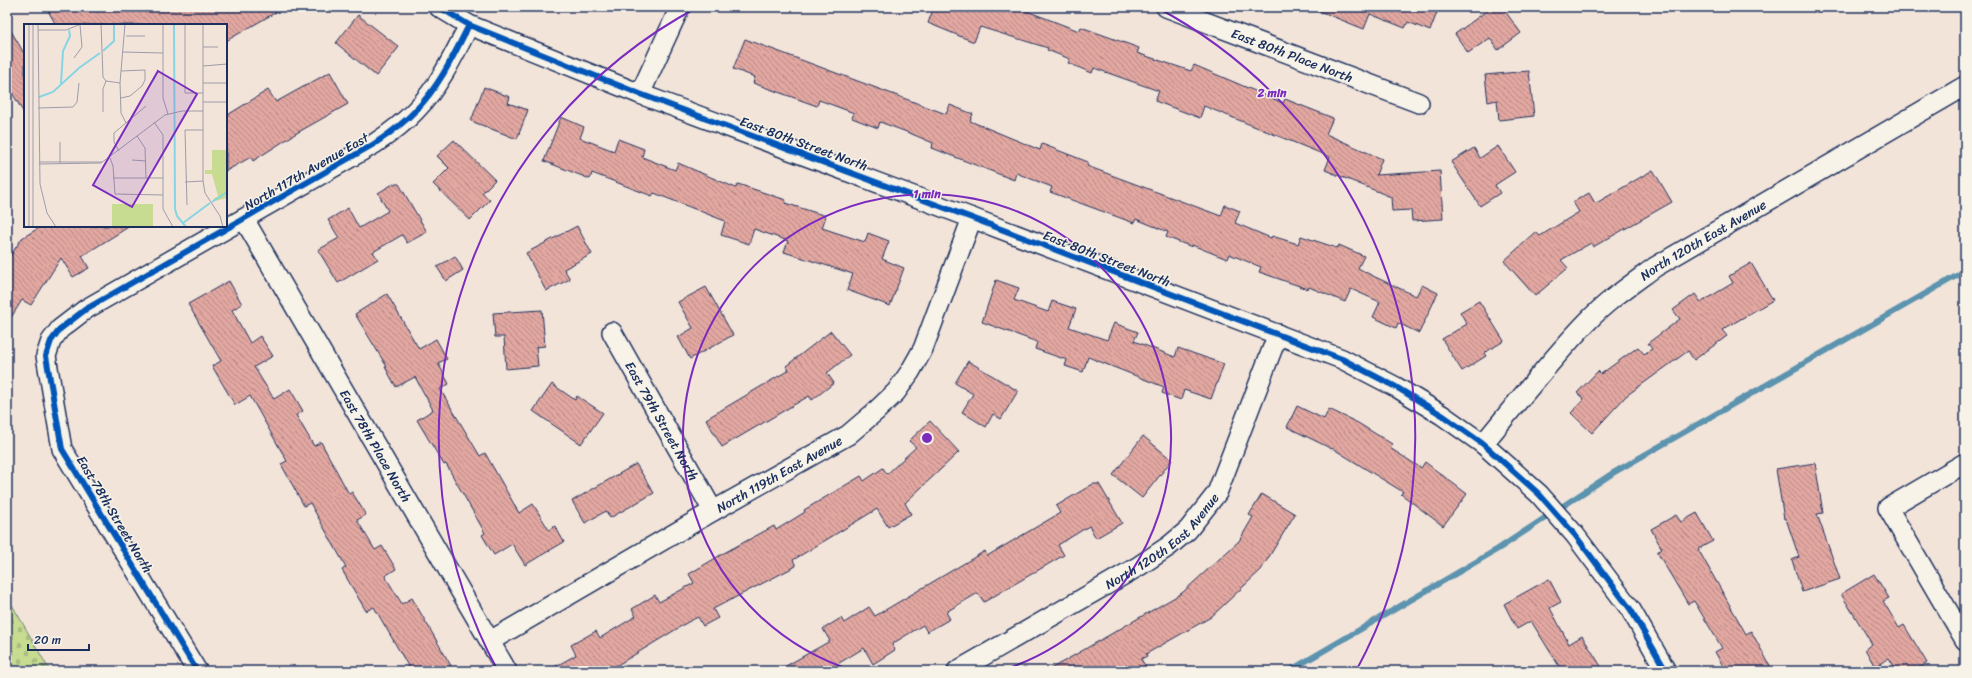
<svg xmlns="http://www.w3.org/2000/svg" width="1972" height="678" viewBox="0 0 1972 678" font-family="Sriracha,sans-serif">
  <defs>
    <pattern id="cemetery-stones" width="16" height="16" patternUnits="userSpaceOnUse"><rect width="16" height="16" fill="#c7db91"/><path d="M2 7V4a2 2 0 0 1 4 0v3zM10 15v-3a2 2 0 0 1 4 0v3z" fill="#aabc7f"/></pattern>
    <pattern id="building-back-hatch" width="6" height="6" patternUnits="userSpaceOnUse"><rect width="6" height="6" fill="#e2a7a0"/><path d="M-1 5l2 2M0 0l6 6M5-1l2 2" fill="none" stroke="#b68886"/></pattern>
  </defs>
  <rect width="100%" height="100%" fill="#f3e4da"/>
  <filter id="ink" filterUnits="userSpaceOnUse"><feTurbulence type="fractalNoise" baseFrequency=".025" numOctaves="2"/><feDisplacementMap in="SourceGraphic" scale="8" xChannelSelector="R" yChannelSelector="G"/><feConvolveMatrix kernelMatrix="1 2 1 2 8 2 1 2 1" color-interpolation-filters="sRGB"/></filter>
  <g filter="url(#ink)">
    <path fill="url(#cemetery-stones)" stroke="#718578" d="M7 596 50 671H7Z"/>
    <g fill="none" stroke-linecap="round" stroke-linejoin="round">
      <path stroke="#5c93ae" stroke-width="6" d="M1289 671 1498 549 1613 473 1965 271"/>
    </g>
    <path fill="url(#building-back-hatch)" stroke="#1b2f5e" d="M46 7H285L226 41V25H56Z
      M934 7H1025L1024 10 1079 31 1081 27 1139 48 1137 53 1191 71 1194 65 1283 103 1285 99 1333 118 1326 134 1382 159 1376 175 1440 171 1443 219 1412 221 1411 210 1392 211 1391 197 1325 170 1330 157 1204 106 1200 118 1155 101 1159 91 1094 68 1092 73 1068 63 1070 59 1047 50 1048 48 980 27 974 42 928 23Z
      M1309 7H1439L1430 31 1408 22 1405 28 1370 14 1364 29Z
      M1492 7H1502L1521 33 1498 50 1490 38 1468 53 1455 34Z
      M358 15 399 47 376 76 336 43Z
      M7 24 25 55V115L7 84Z
      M745 39 946 114 950 105 973 114 970 121 1040 150 1042 144 1088 162 1087 166 1221 216 1225 205 1240 211 1235 223 1271 238 1272 236 1298 244 1301 236 1337 248 1339 245 1364 256 1358 268 1373 276 1416 296 1422 285 1438 293 1419 333 1398 323 1396 328 1373 317 1380 302 1351 289 1345 302 1309 287 1308 289 1259 272 1261 267 1229 254 1227 259 1192 245V247L1166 237 1168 232 1136 219 1134 223 1050 192 1052 187 1016 173 1014 180 955 157 932 148 933 143 912 134 880 122 878 128 852 118 854 113 819 100 817 106 753 83 755 77 733 69Z
      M1529 71 1534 116 1499 120 1497 100 1488 102 1485 75Z
      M330 72 348 104 295 134 253 161 251 157 226 171V116L268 90 276 102Z
      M484 87 510 97 508 103 528 110 517 139 471 121Z
      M561 117 584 127 580 138 614 151 618 139 644 149 642 157 675 170 678 163 736 188 738 184 786 200 785 203 826 216 822 228 865 242 868 233 889 241 882 259 904 268 890 306 847 290 853 274 784 252 788 241 754 229 749 244 721 235 725 221 654 193 652 196 592 173 590 179 544 161Z
      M454 140 495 180 482 193 490 200 470 220 433 184 449 168 437 156Z
      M1498 146 1515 172 1495 185 1500 193 1480 206 1451 162 1474 148 1480 158Z
      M1653 170 1672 202 1593 247 1591 243 1561 260 1568 268 1535 296 1504 261 1536 232 1540 236 1579 212 1573 202 1589 193 1595 203 1598 202Z
      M393 184H399L427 232 407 243 402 235 373 252 378 259 338 283 318 250 339 238 328 220 348 208 359 228 388 211 378 193Z
      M42 226H130L82 256 89 268 73 277 61 258 31 305 22 300 7 324V261L22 238Z
      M577 226 592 254 564 269 570 279 546 291 526 253Z
      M455 256 463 270 446 281 437 267Z
      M1751 263 1773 300 1722 330 1727 336 1694 360 1688 351 1626 396 1592 433 1571 413 1584 399 1577 393 1598 371 1601 374 1638 347 1644 354 1652 349 1648 343 1680 319 1673 310 1695 294 1701 302 1733 283 1729 276Z
      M996 280 1019 288 1014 300 1048 312 1052 301 1076 309 1069 327 1107 340 1114 323 1138 332 1134 341 1175 357 1178 348 1224 364 1211 399 1184 390 1181 400 1162 393 1164 387 1088 357 1083 372 1065 366 1067 360 1035 349 1037 342 982 322Z
      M229 281 242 304 232 310 250 343 260 336 273 356 254 367 274 399 290 389 303 411 296 415 314 446 321 442 349 494 352 492 366 515 357 520 375 550 382 546 396 569 385 576 402 604 412 598 454 671H411L374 607 366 611 342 570 346 567 310 503 304 506 281 464 287 461 250 396 235 405 212 366 221 361 188 304Z
      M706 287 733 335 690 359 678 337 693 328 678 302Z
      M387 294 419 349 436 339 447 359 438 363 449 384 440 389 480 456 485 453 519 513 533 504 549 530 555 526 564 542 525 565 512 544 494 555 482 535 485 533 446 464 444 465 417 420 433 410 415 377 396 387 385 367H387L355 314Z
      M1479 301 1504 341 1484 353 1486 356 1462 371 1442 339 1467 324 1460 312Z
      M542 310 545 346 536 347 538 366 506 369 504 337H495L493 313Z
      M831 331 850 355 827 373 834 383 812 400 809 396 722 447 706 419 789 370 786 366Z
      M968 361 1018 391 1001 419 993 414 986 427 962 412 973 394 955 383Z
      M552 384 575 400 577 396 603 413 581 444 533 411Z
      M1297 406 1324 419 1329 409 1358 423 1392 444 1390 448 1421 468 1425 462 1467 494 1443 526 1401 494 1403 492 1332 448V449L1287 427Z
      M930 421 959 452 905 503 911 514 888 527 877 509 793 560 796 566 713 609 718 618 703 626 698 617 688 622 616 666 618 671H547L576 655 571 645 596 631 600 638 636 616 632 609 655 595 659 602 694 583 689 574 724 553 774 526 776 530 805 512 804 510 861 476 864 481 883 468 887 474 916 447 909 441Z
      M1143 436 1172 460 1142 498 1113 475Z
      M1815 463 1823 513 1817 514 1840 579 1802 592 1792 560 1799 557 1786 519H1784L1776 469Z
      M636 464 654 493 610 518 606 511 585 523 572 501Z
      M1093 484H1099L1122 523 1096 538 1089 526 1058 545 1064 555 984 602 978 593 946 612 950 619 927 632 923 625 892 644 895 650 873 664 864 648 826 671H777L830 641 823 629 841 618 844 623 869 607 875 616 985 551 987 556 1060 513 1056 506Z
      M1262 494 1295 514 1261 570 1211 617 1146 654 1147 656 1141 659 1148 671H1047L1182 593 1239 541 1253 517 1249 515Z
      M1697 513 1713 541 1698 549 1746 634 1751 631 1773 671H1726L1715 652 1722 648 1694 601 1688 604 1657 552 1662 549 1651 529 1676 515 1681 522Z
      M1874 574 1889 598 1883 601 1899 628 1904 625 1927 663 1915 671H1897L1889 658 1875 667 1865 649 1872 644 1841 594Z
      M1549 579 1561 602 1550 608 1569 644 1582 636 1604 671H1562L1531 621 1517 629 1504 604Z"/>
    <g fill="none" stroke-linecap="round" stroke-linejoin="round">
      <g stroke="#1b2f5e" stroke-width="22">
        <g id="minor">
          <path d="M439 7 469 25 640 94 972 218 1342 359 1396 387 1442 415 1483 444 1539 494 1575 535 1631 610 1666 671"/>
          <path id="s1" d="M1166 7 1419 103"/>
          <path d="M640 94 680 7"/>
          <path id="s2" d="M244 219 507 671"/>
          <path id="s3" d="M612 332 713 511"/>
          <path id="s4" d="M1483 444C1517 403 1551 359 1588 321 1608 300 1632 284 1655 267L1965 86"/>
          <path d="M1965 463 1888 508 1965 640"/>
          <path id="s5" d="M490 641 713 511 848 435 875 412 896 392 910 372 923 349 972 218"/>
          <path d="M197 671 62 449 46 356 51 341 60 329 86 309 374 144C389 134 403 124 415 111 439 87 454 55 469 25"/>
          <path id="s6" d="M957 671 1139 566 1169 546 1188 530 1217 493 1278 334"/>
        </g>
      </g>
      <use href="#minor" stroke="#f7f3e8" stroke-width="19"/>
      <g stroke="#f7f3e8" stroke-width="8">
        <path id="cycleway" d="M439 7 469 25 640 94 972 218 1342 359 1396 387 1442 415 1483 444 1539 494 1575 535 1631 610 1666 671
          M197 671 62 449 46 356 51 341 60 329 86 309 374 144C389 134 403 124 415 111 439 87 454 55 469 25"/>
      </g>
      <use href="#cycleway" stroke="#0057b8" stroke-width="6"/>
    </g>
  </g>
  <g fill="none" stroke="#7b2cbf" stroke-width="2">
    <path d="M854 671A244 244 0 1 1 1000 671"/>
    <path d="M498 671A488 488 0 0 1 698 7M1156 7A488 488 0 0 1 1356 671"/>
  </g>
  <g text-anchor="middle" stroke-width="3" stroke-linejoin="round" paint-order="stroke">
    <g font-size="13" fill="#1b2f5e" stroke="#f7f3e8">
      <text dy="5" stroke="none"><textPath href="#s1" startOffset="135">East 80th Place North</textPath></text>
      <text transform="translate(804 143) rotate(20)" y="5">East 80th Street North</text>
      <text transform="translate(306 171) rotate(-30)" y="5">North 117th Avenue East</text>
      <text dy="5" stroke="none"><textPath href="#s4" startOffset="303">North 120th East Avenue</textPath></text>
      <text transform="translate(1107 258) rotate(21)" y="5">East 80th Street North</text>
      <text dy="5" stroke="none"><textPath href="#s3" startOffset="102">East 79th Street North</textPath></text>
      <text dy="5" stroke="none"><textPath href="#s2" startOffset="262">East 78th Place North</textPath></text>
      <text dy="5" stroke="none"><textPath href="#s5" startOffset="334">North 119th East Avenue</textPath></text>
      <text transform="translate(115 514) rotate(59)" y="5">East 78th Street North</text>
      <text dy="5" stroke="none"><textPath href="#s6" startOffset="244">North 120th East Avenue</textPath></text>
    </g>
  </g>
  <g transform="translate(24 24)">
    <rect width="203" height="203" fill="#f3e4da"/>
    <path d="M188 126H203V174L191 177 189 175 194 172 188 150H181V146H188Z" fill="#c7db91"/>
    <path d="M88 180H129V203H88Z" fill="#c7db91"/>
    <path fill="none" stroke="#87d5e4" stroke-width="2" d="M150 0 151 185 153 192 162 203M79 27 90 17V0M37 60 39 27 46 12 45 6M15 73 29 68 55 44 76 29M188 178 203 168M159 199 186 179"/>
    <path fill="none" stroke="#9d9ca8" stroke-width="1" d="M14 0 16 160 23 189 32 203M77 0 79 53 82 57M101 0 96 59 97 89 102 99M139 0V74L144 90M161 0V69H179M179 0V157L181 169 196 192 199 203M14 6H42L57 0M102 12H121M179 23H194M99 28 139 29M50 34 58 23 56 1M179 42 203 40M82 57 96 59M179 59H203M97 74 106 72 118 62 121 56V46L97 47M179 78H203M14 84 49 83 53 78 55 59M79 88V65L82 57M130 98 139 111V185L149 203M113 112 121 124 122 154M95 127 90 118V109L122 82M86 134 89 142 91 170 139 171M108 136 122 137M15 138H78M15 140 77 139 141 91 158 87H179M36 140V118M0 147V0M89 154H139M161 158 179 157M163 181 161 106H179M5 203V0M9 203V0"/>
    <path fill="#7b2cbf" fill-opacity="0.15" stroke="#7b2cbf" stroke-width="2" d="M134 47 173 70 108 183 69 161Z"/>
    <rect width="203" height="203" fill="none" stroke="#1b2f5e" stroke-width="2"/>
  </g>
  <circle cx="927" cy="438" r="6" fill="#7b2cbf" stroke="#f7f3e8" stroke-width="2"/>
  <g font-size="12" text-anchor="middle" font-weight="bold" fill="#7b2cbf" stroke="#f7f3e8" stroke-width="3" stroke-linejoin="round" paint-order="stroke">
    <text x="1272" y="97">2 min</text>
    <text x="927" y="198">1 min</text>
  </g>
  <rect width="1972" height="678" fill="none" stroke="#f7f3e8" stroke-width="24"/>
  <rect x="12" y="12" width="1948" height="654" fill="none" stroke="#1b2f5e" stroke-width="1.5" filter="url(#ink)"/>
  <path d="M28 644v6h61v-6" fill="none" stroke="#1b2f5e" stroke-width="2"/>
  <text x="34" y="644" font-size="12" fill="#1b2f5e" stroke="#f7f3e8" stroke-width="3" paint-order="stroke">20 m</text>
</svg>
